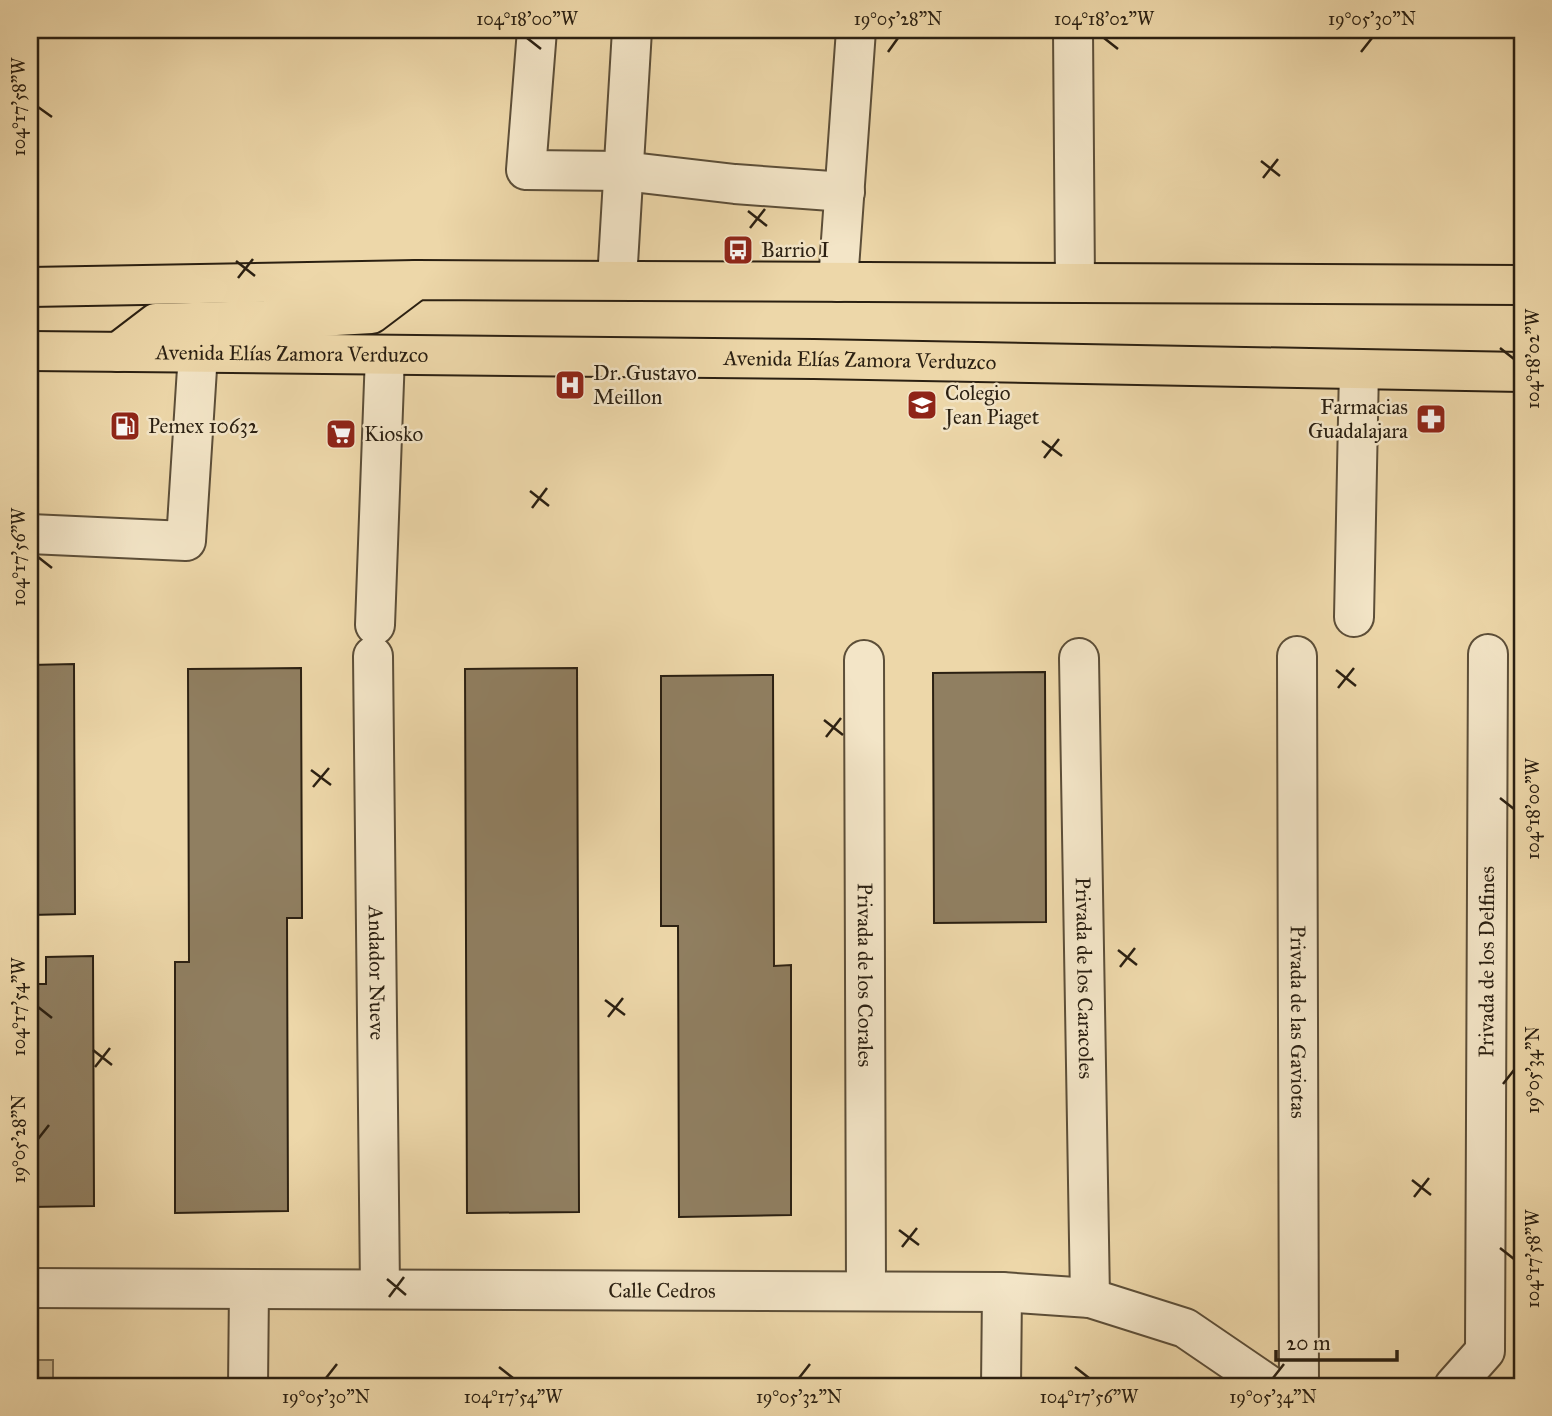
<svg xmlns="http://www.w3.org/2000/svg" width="1552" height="1416" viewBox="0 0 1552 1416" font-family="'IM FELL Great Primer',serif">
  <rect width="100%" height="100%" fill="#edd7a9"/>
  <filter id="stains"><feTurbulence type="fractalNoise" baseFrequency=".00286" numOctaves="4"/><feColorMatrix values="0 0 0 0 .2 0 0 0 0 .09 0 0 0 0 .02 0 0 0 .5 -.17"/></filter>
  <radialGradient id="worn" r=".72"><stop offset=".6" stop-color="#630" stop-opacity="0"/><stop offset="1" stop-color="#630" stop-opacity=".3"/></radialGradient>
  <path fill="#ccb88f" stroke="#7c6c50" stroke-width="2" d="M30 1360H53V1386H30Z"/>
  <path fill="#907f61" stroke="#2b2012" stroke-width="2" d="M74 664 75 914 30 915V665Z
    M301 668 302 918H287L288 1211 175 1213V962H189L188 669Z
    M577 668 579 1212 467 1213 465 669Z
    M1045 672 1046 922 934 923 933 673Z
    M773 675 774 966 791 965V1215L679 1217 678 926H661V676Z
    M93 956 94 1206 30 1207V984H46V957Z"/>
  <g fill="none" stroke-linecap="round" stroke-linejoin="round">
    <g stroke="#5c4e38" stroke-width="42">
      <g id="minor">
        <path d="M537 30 526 170 623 171 735 184 845 192"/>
        <path d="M1073 30 1075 283"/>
        <path d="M617 280 632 30"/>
        <path d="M838 282 856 30"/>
        <path d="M30 534 186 541 198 353"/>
        <path d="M1354 617 1359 369"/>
        <path d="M375 625 385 355"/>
        <path id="s1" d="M373 656 380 1289"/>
        <path id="s2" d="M1297 656 1299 1386"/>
        <path id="s3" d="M1079 658 1090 1298"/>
        <path id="s4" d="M864 660 866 1291"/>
        <path id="s5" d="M30 1288 1002 1292 1090 1298 1185 1328 1270 1386"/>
        <path d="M248 1386 249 1289"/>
        <path d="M1001 1386 1002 1292"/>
        <path id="s6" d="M1454 1386 1485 1351 1488 654"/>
      </g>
    </g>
    <g stroke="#2b2012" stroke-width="42">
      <g id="major">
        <path d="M30 287 416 280 1522 285"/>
        <path id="s7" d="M30 351 814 359 1522 372"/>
        <path d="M118 352 156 323 265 320 371 314 416 280"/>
      </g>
    </g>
    <use href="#minor" stroke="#f3e5c7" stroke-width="38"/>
    <use href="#major" stroke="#edd7a9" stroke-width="38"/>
  </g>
  <path fill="none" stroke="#2b2012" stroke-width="2.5" d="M527 38 541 49M1104 38 1118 49M888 52 898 38M1361 52 1372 38M38 107 52 117M1261 161 1280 176M1263 178 1278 159M748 211 767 226M750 228 765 209M236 261 255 276M238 278 253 259M1500 348 1514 359M1042 441 1062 456M1044 458 1059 439M530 491 549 506M532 508 547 488M38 557 52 568M1336 670 1356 686M1338 688 1354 668M824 720 843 735M826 737 841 718M311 770 331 785M313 787 329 768M1500 798 1514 809M1118 950 1137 965M1120 967 1135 948M605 1000 625 1015M38 1007 52 1018M608 1017 623 998M93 1050 112 1065M95 1067 110 1048M1503 1084 1514 1070M38 1139 49 1125M1412 1180 1431 1195M1414 1197 1429 1178M899 1230 919 1245M902 1247 917 1228M1500 1248 1514 1259M387 1279 406 1295M389 1297 404 1277M499 1367 513 1378M1075 1367 1089 1378M326 1378 337 1364M799 1378 810 1364M1273 1378 1284 1364"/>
  <defs>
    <g id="bus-square" transform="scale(1.575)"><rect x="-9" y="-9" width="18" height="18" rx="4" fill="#8f2418" stroke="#f3e5c7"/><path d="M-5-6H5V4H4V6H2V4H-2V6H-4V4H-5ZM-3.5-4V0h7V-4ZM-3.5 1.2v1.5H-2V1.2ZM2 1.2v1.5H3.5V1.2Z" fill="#fff"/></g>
    <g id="hospital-square" transform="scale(1.575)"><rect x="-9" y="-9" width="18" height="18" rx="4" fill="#8f2418" stroke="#f3e5c7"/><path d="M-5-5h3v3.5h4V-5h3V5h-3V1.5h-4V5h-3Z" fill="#fff"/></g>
    <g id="school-square" transform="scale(1.575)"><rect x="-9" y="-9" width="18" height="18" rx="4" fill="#8f2418" stroke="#f3e5c7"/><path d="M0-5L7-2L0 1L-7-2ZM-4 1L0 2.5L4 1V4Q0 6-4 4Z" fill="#fff"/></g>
    <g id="pharmacy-square" transform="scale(1.575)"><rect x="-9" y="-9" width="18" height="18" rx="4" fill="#8f2418" stroke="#f3e5c7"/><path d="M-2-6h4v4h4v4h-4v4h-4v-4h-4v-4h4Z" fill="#fff"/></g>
    <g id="fuel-square" transform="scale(1.575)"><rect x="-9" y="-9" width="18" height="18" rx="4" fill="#8f2418" stroke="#f3e5c7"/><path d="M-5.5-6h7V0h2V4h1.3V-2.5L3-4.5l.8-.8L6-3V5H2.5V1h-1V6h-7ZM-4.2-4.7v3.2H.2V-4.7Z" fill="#fff"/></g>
    <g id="supermarket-square" transform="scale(1.575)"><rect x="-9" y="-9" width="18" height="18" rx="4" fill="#8f2418" stroke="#f3e5c7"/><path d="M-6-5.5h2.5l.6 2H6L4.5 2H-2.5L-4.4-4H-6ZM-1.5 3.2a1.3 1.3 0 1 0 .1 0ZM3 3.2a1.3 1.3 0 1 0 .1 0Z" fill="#fff"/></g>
  </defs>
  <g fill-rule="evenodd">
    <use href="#bus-square" x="738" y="250"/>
    <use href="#hospital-square" x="570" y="385"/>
    <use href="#school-square" x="922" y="405"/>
    <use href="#pharmacy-square" x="1431" y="419"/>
    <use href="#fuel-square" x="125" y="426"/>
    <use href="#supermarket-square" x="341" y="434"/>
  </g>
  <g text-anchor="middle" stroke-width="5" stroke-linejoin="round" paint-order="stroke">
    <g font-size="21" fill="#2b2012" stroke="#f3e5c7" text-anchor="start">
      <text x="761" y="257">Barrio I</text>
      <text x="593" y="380">Dr. Gustavo<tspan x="593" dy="24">Meillon</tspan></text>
      <text x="945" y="400">Colegio<tspan x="945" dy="24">Jean Piaget</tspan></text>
      <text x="1408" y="414" text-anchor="end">Farmacias<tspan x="1408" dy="24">Guadalajara</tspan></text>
      <text x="148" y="433">Pemex 10632</text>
      <text x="364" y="441">Kiosko</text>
    </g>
    <g font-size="21" fill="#2b2012" stroke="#f3e5c7">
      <text dy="7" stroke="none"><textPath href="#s7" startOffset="262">Avenida Elías Zamora Verduzco</textPath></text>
      <text dy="7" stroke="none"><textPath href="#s7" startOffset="830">Avenida Elías Zamora Verduzco</textPath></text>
      <text dy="7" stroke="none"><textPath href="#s6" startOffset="436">Privada de los Delfines</textPath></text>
      <text dy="7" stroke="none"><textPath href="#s1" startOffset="317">Andador Nueve</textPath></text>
      <text dy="7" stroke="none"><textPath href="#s4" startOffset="315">Privada de los Corales</textPath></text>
      <text dy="7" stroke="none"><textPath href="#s3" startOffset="320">Privada de los Caracoles</textPath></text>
      <text dy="7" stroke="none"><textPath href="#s2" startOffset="366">Privada de las Gaviotas</textPath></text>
      <text dy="7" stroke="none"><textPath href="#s5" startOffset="632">Calle Cedros</textPath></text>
    </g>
  </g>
  <rect width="1552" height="1416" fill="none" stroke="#edd7a9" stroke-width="77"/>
  <path d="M1276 1350v10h121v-10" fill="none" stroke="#2b2012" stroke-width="3.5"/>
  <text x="1286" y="1350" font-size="21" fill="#2b2012" stroke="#f3e5c7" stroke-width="5" paint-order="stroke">20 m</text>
  <rect x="38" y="38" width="1476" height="1340" fill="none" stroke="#2b2012" stroke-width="2.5"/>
  <g font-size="18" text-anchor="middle" fill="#2b2012">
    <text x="527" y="25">104°18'00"W</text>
    <text x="898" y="25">19°05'28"N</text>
    <text x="1104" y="25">104°18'02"W</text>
    <text x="1372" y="25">19°05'30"N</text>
    <text transform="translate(19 107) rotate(-90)" y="6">104°17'58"W</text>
    <text transform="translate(1533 359) rotate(-90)" y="6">104°18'02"W</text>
    <text transform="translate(19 557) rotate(-90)" y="6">104°17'56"W</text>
    <text transform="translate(1533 809) rotate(-90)" y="6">104°18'00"W</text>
    <text transform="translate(19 1007) rotate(-90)" y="6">104°17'54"W</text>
    <text transform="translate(1533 1070) rotate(-90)" y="6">19°05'34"N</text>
    <text transform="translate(19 1139) rotate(-90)" y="6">19°05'28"N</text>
    <text transform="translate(1533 1259) rotate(-90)" y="6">104°17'58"W</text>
    <text x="326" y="1403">19°05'30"N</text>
    <text x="513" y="1403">104°17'54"W</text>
    <text x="799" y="1403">19°05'32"N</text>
    <text x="1089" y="1403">104°17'56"W</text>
    <text x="1273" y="1403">19°05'34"N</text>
  </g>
  <rect width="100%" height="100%" filter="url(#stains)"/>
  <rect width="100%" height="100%" fill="url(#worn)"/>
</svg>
